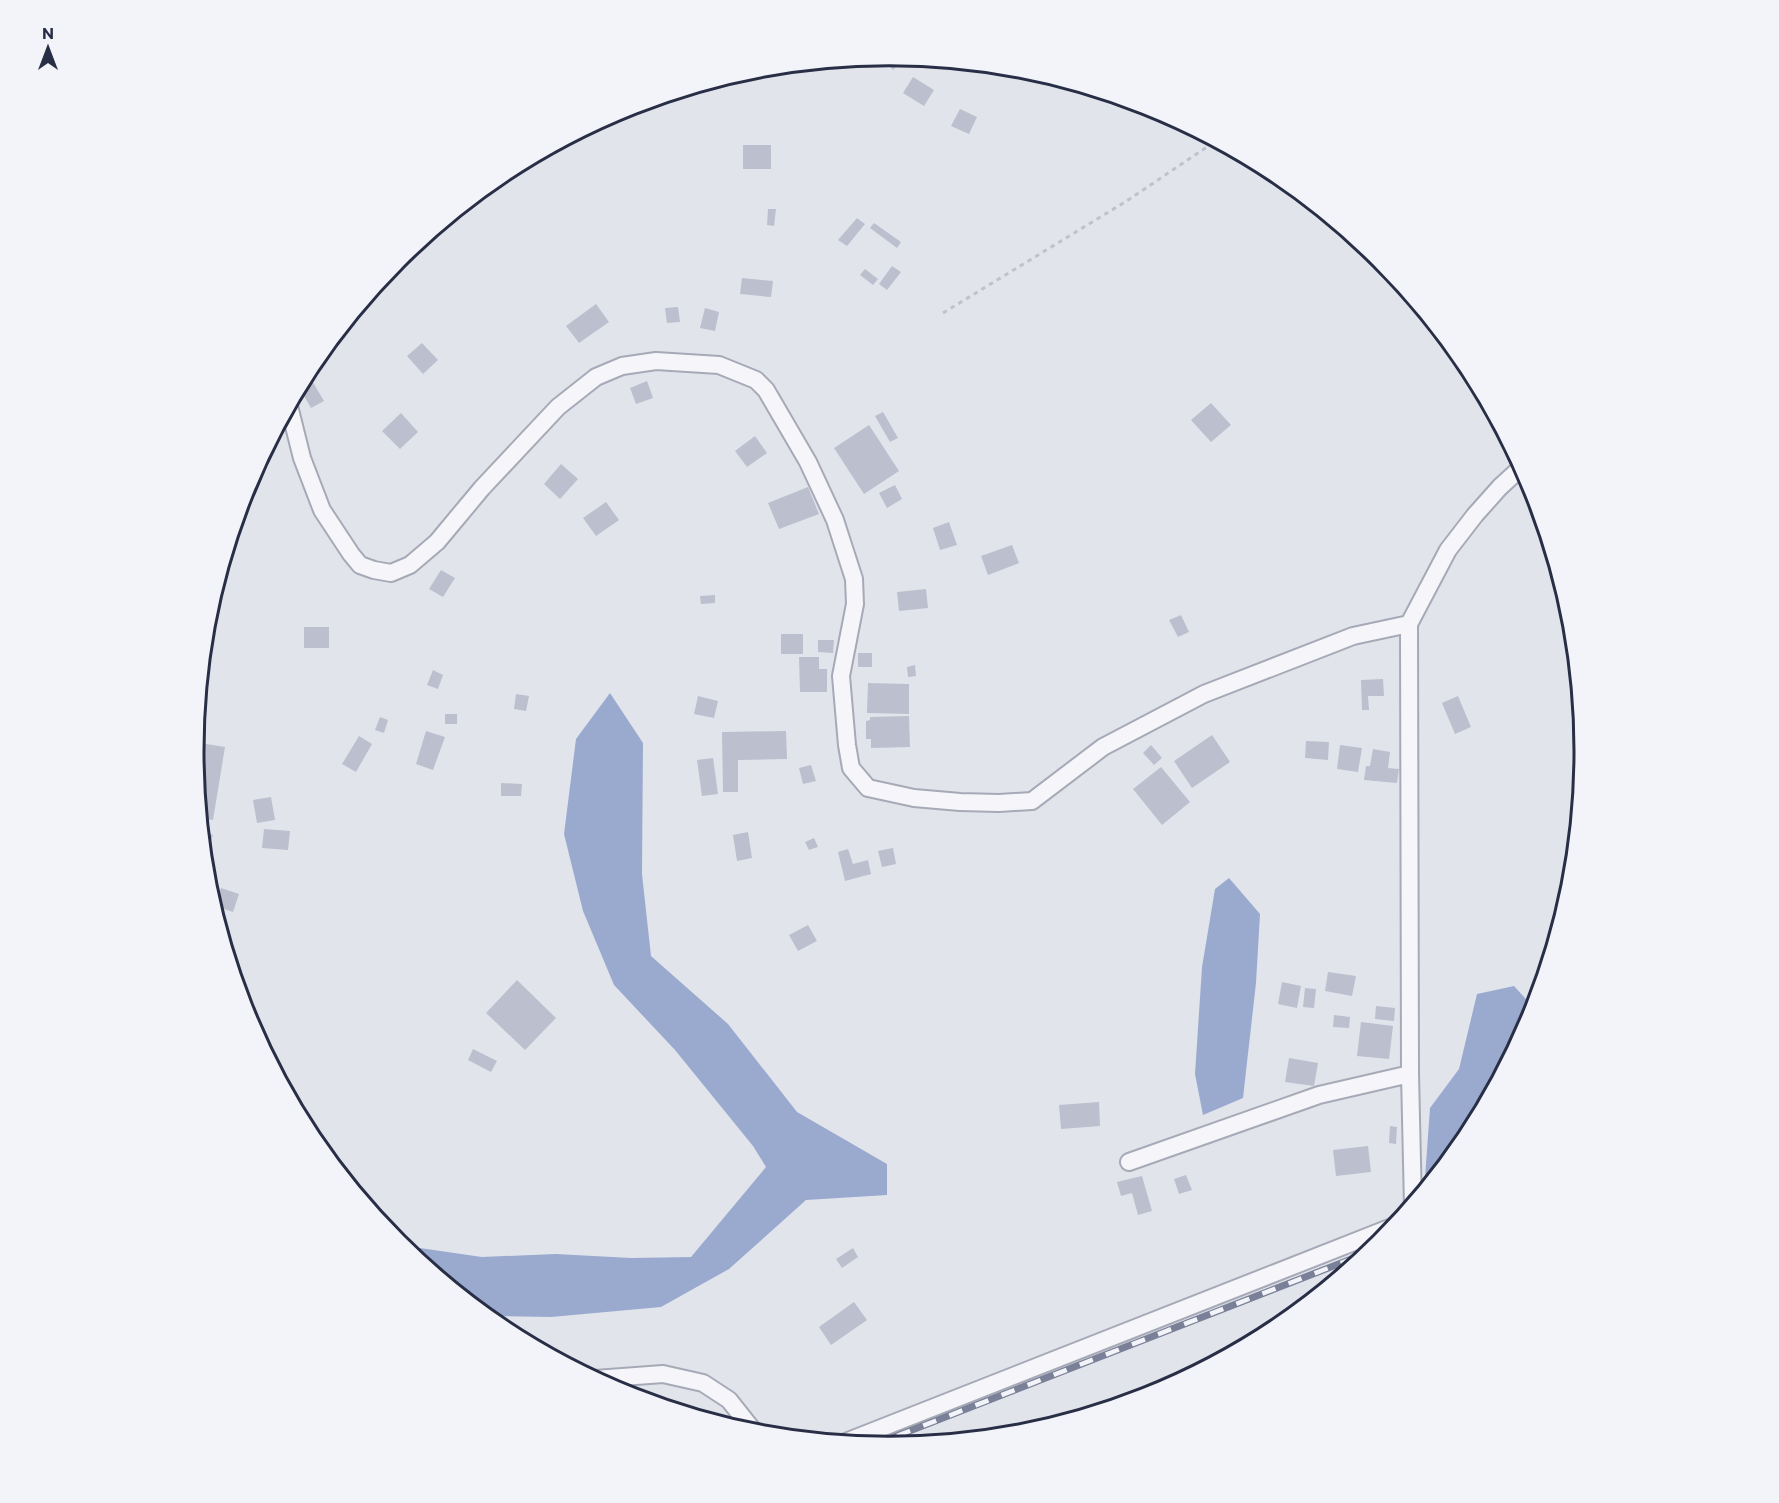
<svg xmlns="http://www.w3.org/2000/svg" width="1779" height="1503" viewBox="0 0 1779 1503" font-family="Commissioner,sans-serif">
  <rect width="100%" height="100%" fill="#e2e4ec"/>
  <path fill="#9aaacf" d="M610 693 643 743 642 874 651 956 728 1024 797 1112 887 1164V1195L806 1200 729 1269 661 1307 551 1317 486 1316 399 1245 482 1257 556 1254 631 1258 691 1257 766 1167 753 1146 675 1050 614 985 583 911 564 834 576 739Z
    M1229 878 1260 914 1256 983 1243 1098 1203 1115 1195 1074 1202 967 1215 889Z
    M1514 986 1535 1009 1532 1018 1468 1138 1424 1192 1430 1108 1459 1069 1477 994Z"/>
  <path fill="#bcbfcd" d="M880 56H890L906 57 893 70Z
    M913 77 934 90 924 106 903 93Z
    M960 109 977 117 969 134 951 126Z
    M743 145H771V169H743Z
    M768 209H776L774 226 767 225Z
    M857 218 865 224 847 246 838 240Z
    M874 223 901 242 897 248 870 228Z
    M892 266 901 272 887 290 879 284Z
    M865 269 878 279 873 285 860 275Z
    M742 278 773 281 771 297 740 294Z
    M596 304 609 322 579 343 566 326Z
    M678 307 680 322 667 323 665 308Z
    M705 308 719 312 715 331 700 328Z
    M422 343 438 360 423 374 407 356Z
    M311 379 324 401 311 408 299 387Z
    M647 381 653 398 636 404 630 388Z
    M1211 403 1231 425 1211 442 1191 420Z
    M883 412 898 438 890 442 875 416Z
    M401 413 418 432 400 449 382 431Z
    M869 425 899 471 864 494 834 448Z
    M755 436 767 453 747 467 735 451Z
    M561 464 578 479 560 499 544 484Z
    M895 485 902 499 887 508 879 493Z
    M808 487 819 514 779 529 768 503Z
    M606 502 619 520 596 536 583 518Z
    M949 522 957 545 940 550 933 528Z
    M1012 545 1019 563 988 575 981 556Z
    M441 570 455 578 443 597 429 589Z
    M926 589 928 608 899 611 897 592Z
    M715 595V603L701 604 700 596Z
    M1181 615 1189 632 1178 637 1169 620Z
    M304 627H329V648H304Z
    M781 634H803V654H781Z
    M818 640H834L833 653 818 652Z
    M858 653H872V667H858Z
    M799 657H819V669H827V692H800Z
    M915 665 916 676 908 677 907 667Z
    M433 670 443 675 438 689 427 685Z
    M1383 679 1384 696H1368L1369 710H1362L1361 680Z
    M868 683 909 684V714L867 713Z
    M516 694 529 696 526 711 514 709Z
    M698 696 718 701 714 718 694 714Z
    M1458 696 1471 727 1455 734 1442 703Z
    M445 714H457V724H445Z
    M909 716 910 747 871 748V739H866V721L870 720V717Z
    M380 717 388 720 384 733 375 730Z
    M426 731 445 737 433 770 416 764Z
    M786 731 787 759 738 760V792H723L722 732Z
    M1212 735 1230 762 1192 788 1174 761Z
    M359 736 372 744 356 772 342 764Z
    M1306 741 1329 742 1328 760 1305 758Z
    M194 742 225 747 213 820 200 818 194 751Z
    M1151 745 1162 758 1154 765 1143 753Z
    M1340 745 1362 748 1358 772 1337 769Z
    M1373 749 1390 752 1388 768 1399 769 1397 783 1364 780 1366 766H1370Z
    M713 758 718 794 702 796 697 760Z
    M811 765 816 781 803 784 799 768Z
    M1161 767 1190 802 1162 825 1133 789Z
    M501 783 522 784 521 796H501Z
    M271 797 275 820 257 823 253 800Z
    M264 829 290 831 288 850 262 848Z
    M201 831 213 835 204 861Z
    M748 832 752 858 737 861 733 835Z
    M814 838 818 847 809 850 805 842Z
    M893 848 896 864 882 867 878 851Z
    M848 849 853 864 868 860 871 874 845 881 838 852Z
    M221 888 239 894 233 912 215 906Z
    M808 925 817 941 798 951 789 935Z
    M1328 972 1356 976 1352 996 1325 991Z
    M517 980 556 1018 525 1050 486 1013Z
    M1282 982 1301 986 1297 1008 1278 1004Z
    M1305 988 1316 989 1314 1008 1303 1007Z
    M1376 1006 1395 1008 1394 1021 1375 1019Z
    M1334 1015 1350 1017 1349 1028 1333 1027Z
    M1361 1022 1393 1026 1389 1059 1357 1056Z
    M473 1049 497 1061 491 1072 468 1060Z
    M1289 1058 1318 1063 1314 1086 1285 1082Z
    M1099 1102 1100 1126 1061 1129 1059 1105Z
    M1390 1126 1397 1127 1396 1144 1389 1143Z
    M1368 1146 1371 1172 1336 1176 1333 1150Z
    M1186 1175 1192 1190 1179 1194 1174 1179Z
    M1142 1176 1152 1211 1138 1215 1132 1193 1121 1196 1117 1182Z
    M853 1248 858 1257 842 1268 836 1259Z
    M854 1302 867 1320 831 1345 819 1327Z"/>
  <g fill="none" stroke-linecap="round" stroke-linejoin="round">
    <g stroke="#a6aab7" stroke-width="20">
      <path id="minor" d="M289 406 302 458 322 510 351 554 360 565 374 570 391 573 410 565 437 542 482 488 558 407 596 377 622 366 656 361 719 365 756 380 766 390 808 462 835 520 854 579 855 604 841 676 847 745 851 768 868 788 914 798 960 802 999 803 1032 801 1103 747 1204 694 1353 636 1409 624
        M1129 1162 1319 1095 1410 1074
        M1413 1206 1410 1074 1409 624 1448 550 1475 515 1500 487 1523 466
        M595 1379 663 1374 703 1383 729 1400 756 1434
        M843 1443 1397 1225"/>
    </g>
    <path stroke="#c0c2cb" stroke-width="3" stroke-dasharray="4.5 4.5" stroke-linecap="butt" d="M943 313 1125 202 1216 141"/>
    <use href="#minor" stroke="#f6f6fa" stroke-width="16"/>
    <g stroke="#7a8097" stroke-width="7">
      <path id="rail" d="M871 1446 1372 1251"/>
    </g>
    <use href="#rail" stroke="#f3f4f9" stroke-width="4.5" stroke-dasharray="14" stroke-linecap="butt"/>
  </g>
  <path d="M0 0H1779V1503H0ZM204 751a685 685 0 1 1 1370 0a685 685 0 1 1-1370 0Z" fill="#f3f4f9" fill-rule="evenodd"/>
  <path fill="none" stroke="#282e46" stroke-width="3" d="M204 751a685 685 0 1 1 1370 0a685 685 0 1 1-1370 0Z"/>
  <g transform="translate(48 48)" stroke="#f3f4f9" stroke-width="4.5" paint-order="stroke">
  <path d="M0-4.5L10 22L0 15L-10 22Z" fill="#282e46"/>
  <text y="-9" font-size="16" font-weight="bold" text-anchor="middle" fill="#282e46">N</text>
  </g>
</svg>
